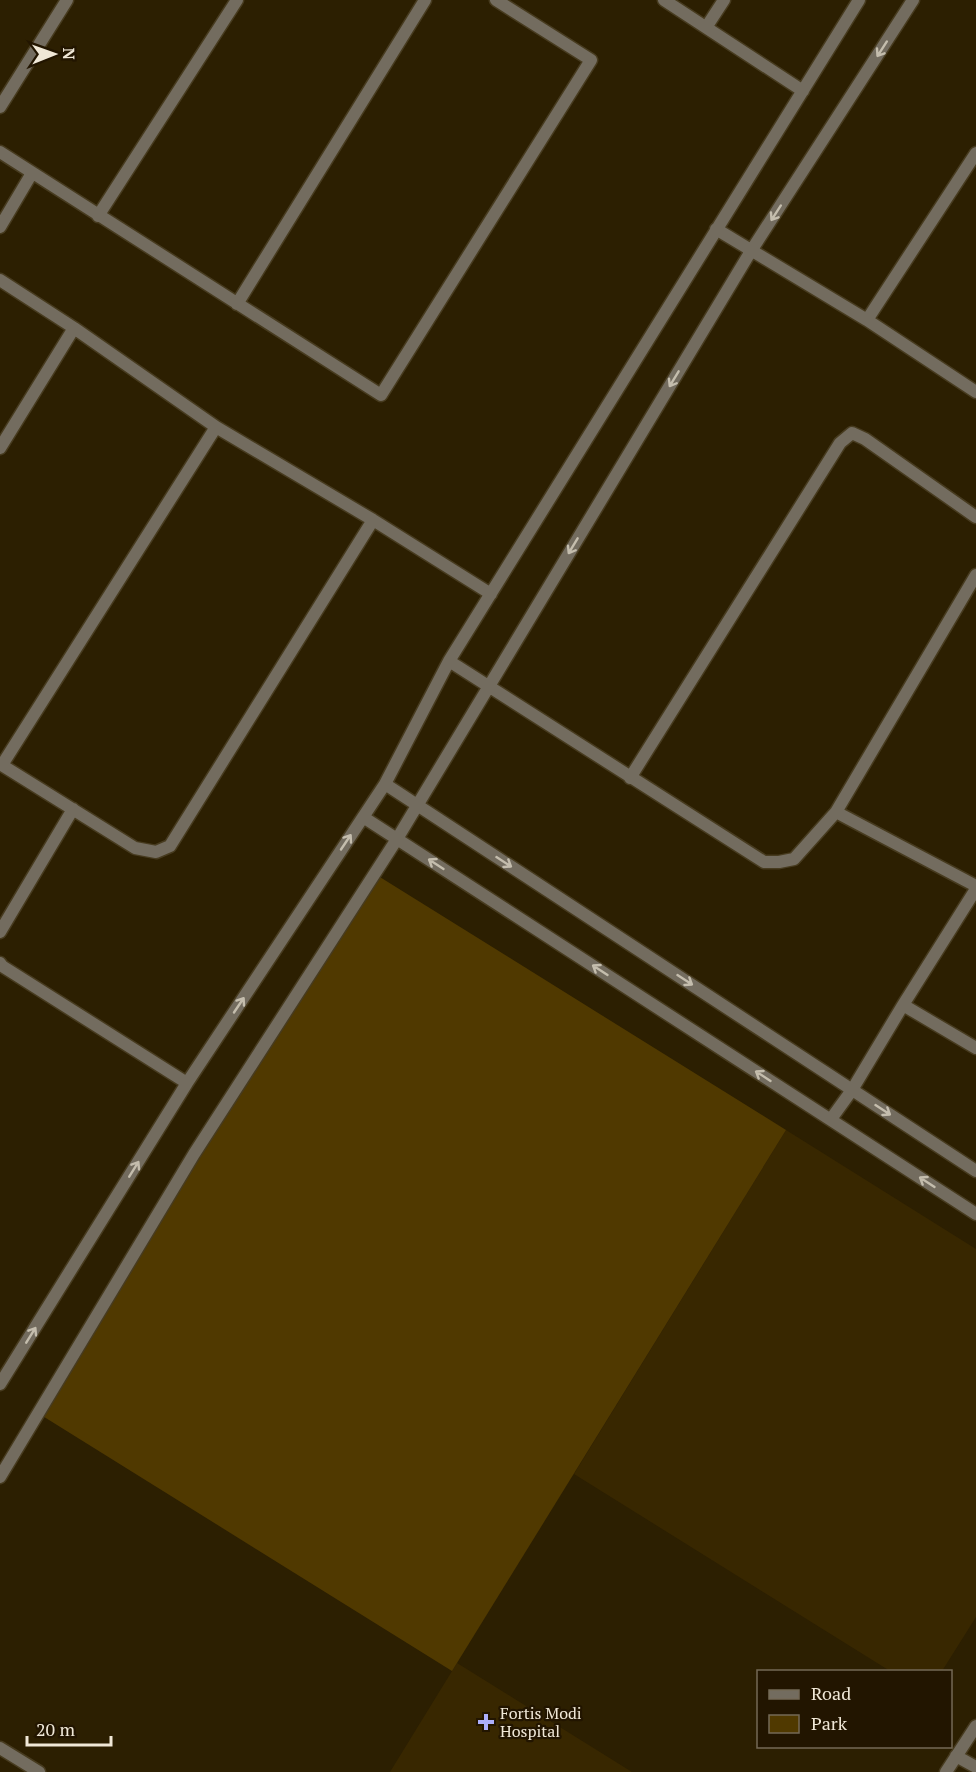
<svg xmlns="http://www.w3.org/2000/svg" width="976" height="1772" viewBox="0 0 976 1772" font-family="'PT Serif',serif">
  <rect width="100%" height="100%" fill="#2c1f01"/>
  <path fill="#382700" d="M786 1130 976 1249V1617L942 1671H890L574 1474Z
    M457 1663 632 1772H390Z"/>
  <path fill="#503900" d="M375 874 786 1130 452 1671 41 1415Z"/>
  <g fill="none" stroke-linecap="round" stroke-linejoin="round">
    <g stroke="#473b1f" stroke-width="15">
      <path id="minor" d="M664 0 803 91
        M707 26 724 0
        M0 107 67 0
        M0 152 381 395 591 60 496 0
        M98 216 237 0
        M0 227 32 173
        M716 229 867 320 976 392
        M0 280 74 328 216 427 373 520 491 594
        M237 304 425 0
        M867 320 976 153
        M0 448 74 328
        M449 661 764 862H779L794 859 836 812 976 575
        M0 764 135 848 156 852 170 846 373 520
        M2 765 216 427
        M630 778 840 443 852 433 865 439 976 517
        M385 784 976 1171
        M836 812 976 886
        M363 817 976 1214
        M0 932 73 809
        M0 963 2 966 187 1083
        M903 1005 976 1048
        M831 1119 852 1090 903 1005 976 889
        M0 1384 187 1083 385 784 449 661 859 0
        M0 1477 194 1154 397 839 751 251 913 0
        M0 1748 39 1772
        M956 1756 976 1767
        M946 1772 976 1726"/>
    </g>
    <use href="#minor" stroke="#736c5f" stroke-width="12"/>
  </g>
  <defs><path id="oneway-shaft" d="M-6 0H5M1.5-3L5.5 0L1.5 3" fill="none" stroke-width="1.6" stroke-linecap="round" stroke-linejoin="round" transform="scale(1.5)"/></defs>
  <g stroke="#c4bdad">
    <use href="#oneway-shaft" transform="translate(882 49) rotate(123)"/>
    <use href="#oneway-shaft" transform="translate(776 213) rotate(123)"/>
    <use href="#oneway-shaft" transform="translate(674 379) rotate(121)"/>
    <use href="#oneway-shaft" transform="translate(573 546) rotate(121)"/>
    <use href="#oneway-shaft" transform="translate(346 842) rotate(-56)"/>
    <use href="#oneway-shaft" transform="translate(504 862) rotate(33)"/>
    <use href="#oneway-shaft" transform="translate(436 864) rotate(-147)"/>
    <use href="#oneway-shaft" transform="translate(600 970) rotate(-147)"/>
    <use href="#oneway-shaft" transform="translate(685 980) rotate(33)"/>
    <use href="#oneway-shaft" transform="translate(239 1005) rotate(-56)"/>
    <use href="#oneway-shaft" transform="translate(763 1076) rotate(-147)"/>
    <use href="#oneway-shaft" transform="translate(883 1110) rotate(33)"/>
    <use href="#oneway-shaft" transform="translate(134 1169) rotate(-58)"/>
    <use href="#oneway-shaft" transform="translate(927 1182) rotate(-147)"/>
    <use href="#oneway-shaft" transform="translate(31 1335) rotate(-58)"/>
  </g>
  <path fill="#acaffb" stroke="#221500" stroke-width="2" d="M483 1713h6v6h6v6h-6v6h-6v-6h-6v-6h6z"/>
  <g text-anchor="middle" stroke-width="4.5" stroke-linejoin="round" paint-order="stroke">
    <g font-size="16" fill="#f0e8d7" stroke="#221500" text-anchor="start">
      <text x="500" y="1719">Fortis Modi<tspan x="500" dy="18">Hospital</tspan></text>
    </g>
  </g>
  <rect x="757" y="1670" width="195" height="78" fill="#221500" stroke="#746956" stroke-width="1.5"/>
  <rect x="769" y="1690" width="30" height="9" fill="#736c5f" stroke="#746956" stroke-width="1.5"/>
  <text x="811" y="1700" font-size="18" fill="#f0e8d7">Road</text>
  <rect x="769" y="1715" width="30" height="18" fill="#503900" stroke="#746956" stroke-width="1.5"/>
  <text x="811" y="1730" font-size="18" fill="#f0e8d7">Park</text>
  <g transform="translate(54 54) rotate(89)" stroke="#221500" stroke-width="4.5" paint-order="stroke">
  <path d="M0-4.5L10 22L0 15L-10 22Z" fill="#f0e8d7"/>
  <text y="-9" font-size="16" font-weight="bold" text-anchor="middle" fill="#f0e8d7">N</text>
  </g>
  <path d="M27 1736v9h84v-9" fill="none" stroke="#f0e8d7" stroke-width="3"/>
  <text x="36" y="1736" font-size="18" fill="#f0e8d7" stroke="#221500" stroke-width="4.5" paint-order="stroke">20 m</text>
</svg>
